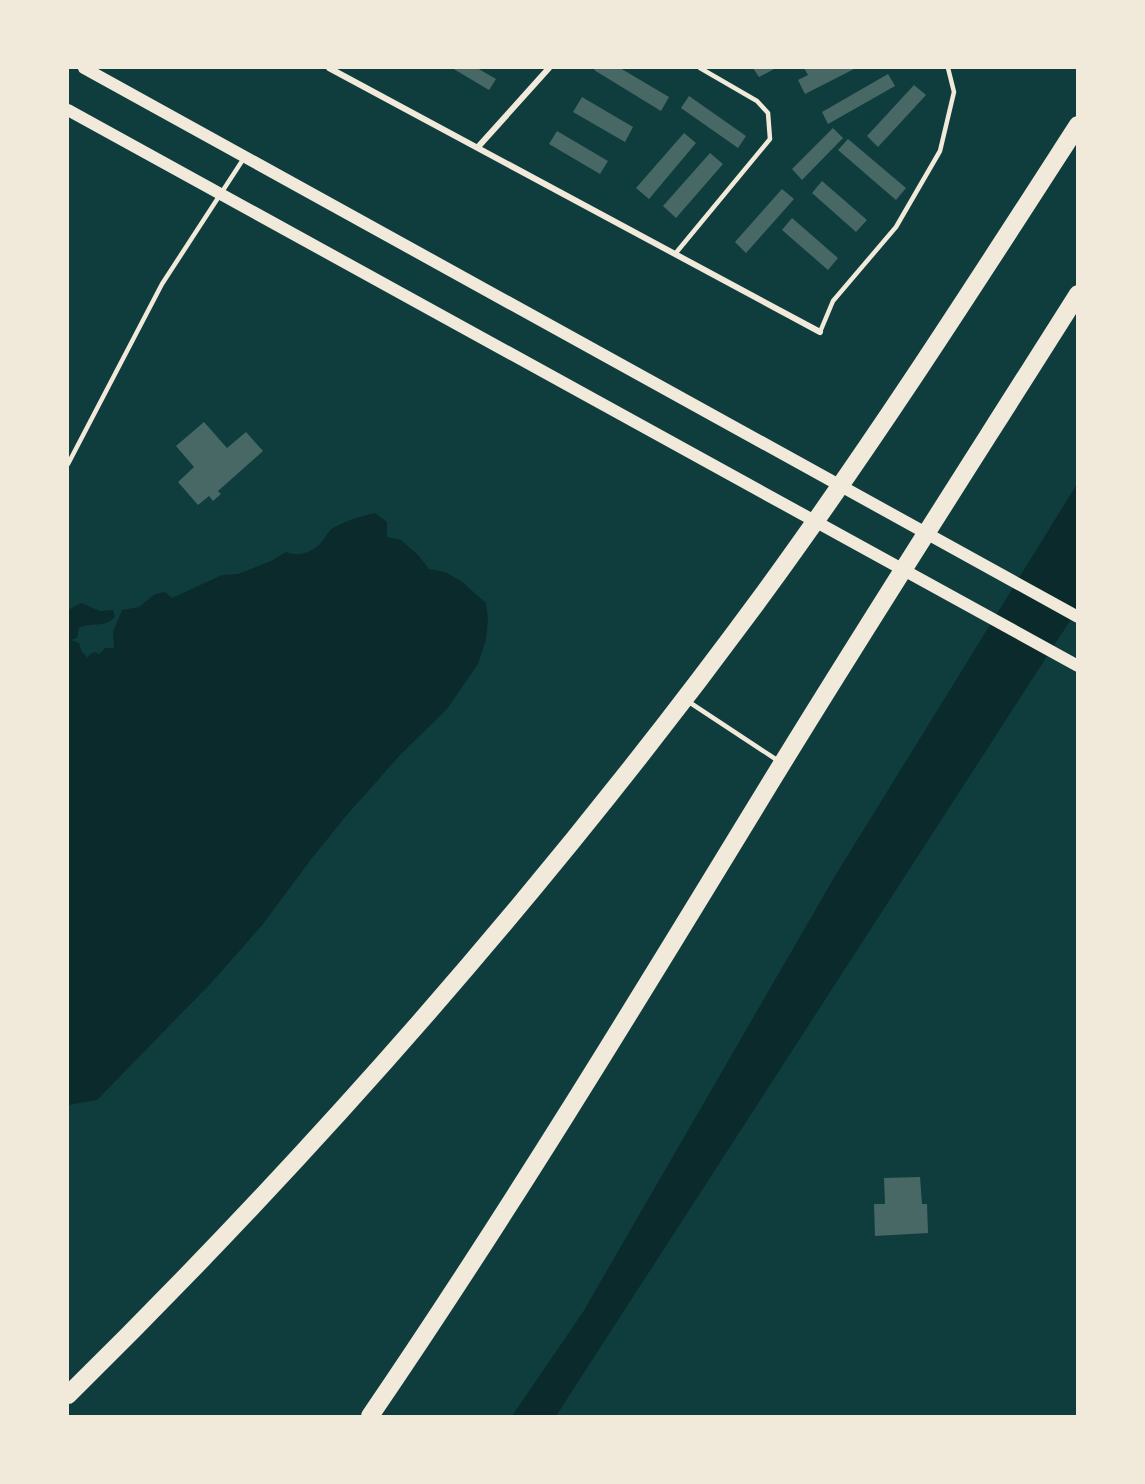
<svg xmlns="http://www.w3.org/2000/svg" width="1145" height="1484" viewBox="0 0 1145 1484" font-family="'Sofia Sans Condensed',sans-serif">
  <rect width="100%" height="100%" fill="#0f3d3e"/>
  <path fill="#0a2a2b" d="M1077 484V610L556 1416H512L583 1312 835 876Z
    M375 513 387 522V537L401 540 418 555 429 569 445 572 461 581 486 603 488 619 486 640 478 664 447 709 400 755 346 816 312 858 263 924 213 981 97 1100 68 1105V610L81 603 100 611 113 610 115 617C103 629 94 621 79 628L77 638 71 640 79 643 82 652 88 658 90 654 95 652 99 654 105 648H114L113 632 122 610 139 607 155 594 165 592 172 598 222 575 238 574 271 561 286 552C300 558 316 551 324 539 327 535 329 530 333 528 345 521 361 516 375 513Z"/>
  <path fill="#486865" d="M452 68H477L496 79 489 90Z
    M596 68H620L669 97 661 111 594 70Z
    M753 68H776L759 77Z
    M804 68H856L805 94 798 80 808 75Z
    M888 74 895 86 828 124 822 112Z
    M914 85 926 95 878 147 867 136Z
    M689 96 746 136 738 148 681 108Z
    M582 97 633 127 625 142 573 112Z
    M833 128 843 138 802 180 792 169Z
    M557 131 608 161 600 174 549 144Z
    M684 133 696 143 649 199 636 188Z
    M848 139 906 188 896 200 838 150Z
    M710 153 723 164 676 218 663 206Z
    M822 181 867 220 856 232 812 193Z
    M782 189 794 199 746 253 735 242Z
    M792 218 838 258 828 270 782 230Z
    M204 422 227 448 246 432 263 451 218 491 221 494 213 501 209 496 198 505 178 482 194 467 176 446Z
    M920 1177 922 1204H927L928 1233 875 1236 874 1204H885L884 1178Z"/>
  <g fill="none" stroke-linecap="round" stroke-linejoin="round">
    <path stroke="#f1e9da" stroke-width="4.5" d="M675 254 770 139 768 113 757 101 700 68
      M820 332 833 301 896 227 940 151 954 92 948 68
      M68 464 162 284 244 158
      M689 702 780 762"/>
    <path stroke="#f1e9da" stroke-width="6" d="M329 68 820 332
      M478 147 549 68"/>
    <path stroke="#f1e9da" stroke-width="12" d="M84 68 1078 617
      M68 110 1078 666"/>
    <path stroke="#f1e9da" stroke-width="18" d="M68 1395C320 1147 554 879 764 593 875 441 976 283 1078 125
      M370 1416C505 1218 630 1013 755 808 860 635 970 465 1078 294"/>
  </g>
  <rect width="1145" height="1484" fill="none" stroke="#f1e9da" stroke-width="138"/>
</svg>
